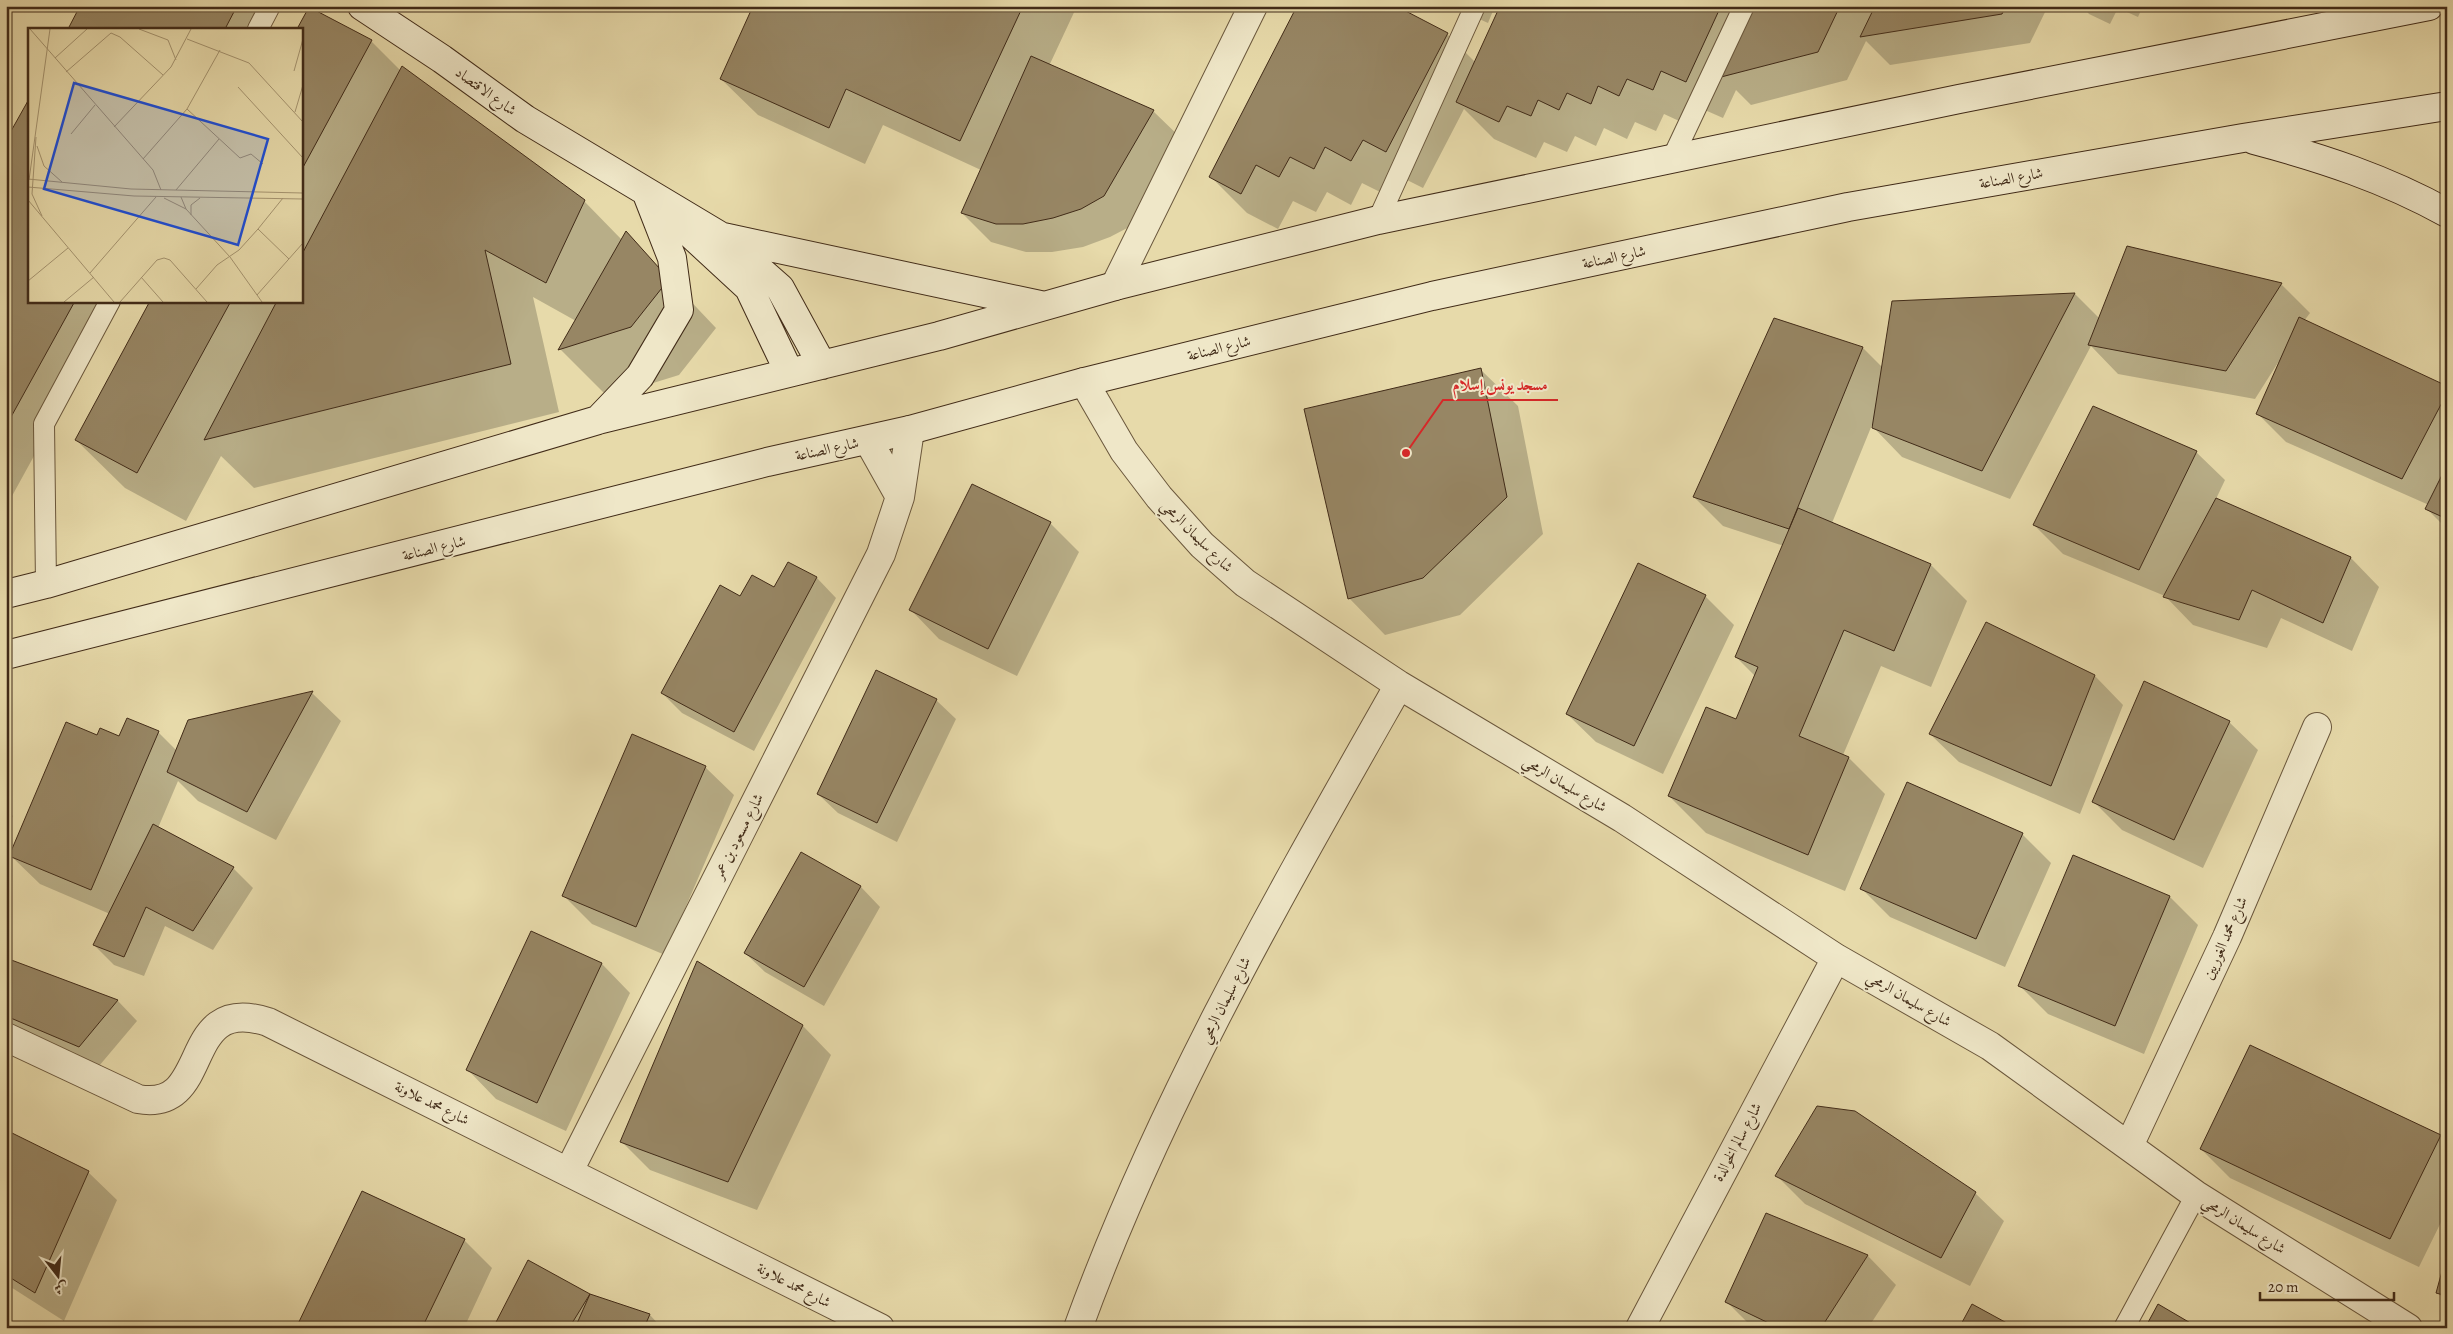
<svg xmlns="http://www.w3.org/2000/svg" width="2453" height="1334" viewBox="0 0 2453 1334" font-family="Alegreya,Amiri,serif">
  <rect width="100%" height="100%" fill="#e7daaa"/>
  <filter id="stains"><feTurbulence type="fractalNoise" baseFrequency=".004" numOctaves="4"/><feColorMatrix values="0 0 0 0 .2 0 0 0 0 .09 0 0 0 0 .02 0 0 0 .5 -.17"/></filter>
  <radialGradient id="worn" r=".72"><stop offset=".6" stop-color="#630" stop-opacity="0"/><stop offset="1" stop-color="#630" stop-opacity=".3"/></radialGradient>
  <path fill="#0003" d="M81 6H282L269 29H69Z
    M754 6H1077L1049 66 1153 111 1182 139 1133 225 1110 237 1083 247 1052 252H1026L991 242 962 213 981 170 883 125 865 164 758 115 721 79Z
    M1225 6H1254L1248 18Z
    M1451 6H1495L1488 23Z
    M1501 6H1727L1747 26 1757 6H2048L2030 43 1890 65 1866 41 1847 80 1751 105 1736 90 1723 118 1698 107 1690 126 1664 114 1656 131 1635 122 1627 139 1604 128 1596 146 1575 136 1567 152 1544 142 1536 158 1494 139 1464 109 1423 188 1399 176 1388 196 1362 183 1351 205 1327 192 1316 212 1293 201 1278 229 1247 213 1211 177 1447 34 1475 62Z
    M2082 6H2143L2138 17 2118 8 2110 24 2089 14Z
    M2155 6H2169L2166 12Z
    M310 8 371 41 401 71 584 201 622 240 626 233 716 328 679 375 608 397 560 349 576 321 533 297 559 412 254 488 221 456 186 521 125 488 76 440 151 301H301V29Z
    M6 143 29 301H119L6 507Z
    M2281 284 2310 313 2304 321 2447 387V529L2427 509 2429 505 2286 442 2257 413 2279 361 2255 399 2118 374 2091 346 2010 499 1902 457 1874 428V420L1832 523 1931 565 1967 601 1931 687 1881 666 1843 755 1849 758 1885 794 1845 891 1706 833 1669 796 1736 721 1755 676 1736 657 1784 546 1723 526 1694 497 1863 348 1883 368 1893 303 2075 294 2100 319Z
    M1481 370 1518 406 1543 534 1460 615 1385 635 1349 598Z
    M2196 452 2225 480 2216 499 2351 558 2379 587 2352 651 2281 618 2267 648 2193 625 2165 596 2063 554 2034 525Z
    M1050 523 1079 552 1017 676 939 639 911 610Z
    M789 564 817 578 836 598 754 751 682 713 662 693 740 597 775 588Z
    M1705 596 1734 625 1663 774 1596 742 1567 714Z
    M1986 624 2095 676 2123 705 2080 814 1959 762 1930 734Z
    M312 693 341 721 276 840 198 801 178 781 158 828 233 868 253 888 213 950 165 926 144 976 114 965 94 945 110 914 40 884 11 856 97 736 120 738 158 732 177 751 189 721Z
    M936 700 956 719 897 842 838 813 818 794Z
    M2229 722 2258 750 2203 868 2122 830 2094 802Z
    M705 767 734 795 665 955 592 924 563 895Z
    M6 810 13 816 6 829Z
    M2022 834 2051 863 2005 967 1890 917 1861 888Z
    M801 853 861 887 880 907 824 1006 765 972 745 953Z
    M2074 857 2170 897 2198 925 2144 1054 2048 1014 2019 985Z
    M532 932 602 964 630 993 566 1131 496 1099 468 1070Z
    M6 959 118 1001 137 1021 99 1066 6 1026Z
    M698 962 803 1026 831 1055 757 1210 650 1170 621 1141Z
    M2440 1136 2447 1143V1210L2419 1267 2230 1178 2201 1149Z
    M6 1148 88 1172 117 1200 64 1321 6 1284Z
    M1776 1175 1975 1193 2004 1221 1970 1286 1805 1204Z
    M1767 1214 1868 1256 1896 1285 1868 1328H1753L1726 1301Z
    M464 1240 492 1268 464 1328H297Z
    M2447 1258V1302L2438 1293Z
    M528 1261 590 1295 650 1315 662 1328H495Z"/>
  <path fill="#978664" stroke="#412b18" d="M80 6H237L225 29H68Z
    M753 6H1023L960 141 846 89 829 128 720 79Z
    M1297 6H1396L1448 33 1386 152 1363 140 1351 161 1325 147 1314 169 1290 157 1279 177 1256 165 1241 194 1209 177Z
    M1500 6H1721L1686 82 1661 71 1653 90 1627 79 1619 96 1598 86 1591 104 1567 93 1559 110 1538 100 1531 116 1507 106 1499 122 1456 102Z
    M1755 6H1840L1818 52 1721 77Z
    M1875 6H2006L2002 14 1860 37Z
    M309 7 372 40 301 171V29H297Z
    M1031 56 1154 110 1104 196 1081 209 1053 218 1023 224H996L961 213Z
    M402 66 585 200 546 283 485 250 511 364 204 440 277 301H301V256Z
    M29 99V301H75L6 426V140Z
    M626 231 669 279 631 327 558 350Z
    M2127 246 2282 283 2226 371 2088 345Z
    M2075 293 1982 471 1872 428 1892 301Z
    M150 301H231L137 473 75 440Z
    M2299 317 2447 386V393L2402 479 2256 414Z
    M1774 318 1863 347 1789 529 1693 497Z
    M1481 368 1507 497 1423 578 1348 599 1304 409Z
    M2093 406 2197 451 2139 570 2033 525Z
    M2447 465V519L2425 509Z
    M972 484 1051 522 988 649 909 610Z
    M2216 498 2351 557 2323 623 2252 590 2239 620 2163 597Z
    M1798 508 1931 564 1894 651 1844 630 1799 736 1849 757 1808 855 1668 796 1706 707 1736 719 1758 667 1735 657Z
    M788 562 817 577 734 732 661 693 720 585 740 596 752 575 774 587Z
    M1638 563 1706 595 1634 746 1566 714Z
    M1986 622 2095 675 2051 786 1929 734Z
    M876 670 937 699 877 823 817 794Z
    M2144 681 2230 721 2174 840 2092 802Z
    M313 691 247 812 167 772 188 720Z
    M127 718 159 731 91 890 9 856 66 722 97 735 100 728 119 736Z
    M632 734 706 766 636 927 562 896Z
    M1907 782 2023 833 1976 939 1860 889Z
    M153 824 234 867 193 931 146 907 124 957 93 945Z
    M801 852 861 886 804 987 744 953Z
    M2073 855 2170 896 2115 1026 2018 986Z
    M531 931 602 963 537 1103 466 1070Z
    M6 958 118 1000 79 1047 6 1016Z
    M697 961 803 1025 728 1182 620 1142Z
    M2250 1045 2441 1135 2390 1239 2200 1149Z
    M1817 1106 1855 1111 1976 1192 1941 1258 1775 1176Z
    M12 1133 89 1171 35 1293 6 1275V1145Z
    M362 1191 465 1239 422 1328H296Z
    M1766 1213 1868 1255 1821 1328H1779L1725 1302Z
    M2447 1253V1296L2436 1293Z
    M528 1260 590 1294 569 1328H493Z
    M590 1294 650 1314 644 1328H575Z
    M1972 1304 2016 1328H1959Z
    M2158 1304 2199 1328H2145Z"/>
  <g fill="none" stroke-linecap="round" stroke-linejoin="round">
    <g stroke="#6a573c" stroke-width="22">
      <path id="lane" d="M258 29 270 6
        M1671 161 1744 6
        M1378 220 1475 6
        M46 584 44 424 110 301
        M2124 1328 2196 1195"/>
    </g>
    <g stroke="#6a573c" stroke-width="30">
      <path id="street" d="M1115 286 1253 6
        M1084 382 1124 451 1159 497 1202 545 1245 583 1399 685 1622 818 1836 958 1990 1046 2196 1195 2408 1328
        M868 440 900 497
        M6 1037 138 1099C215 1113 177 993 268 1022L880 1328
        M2129 1146 2227 937 2317 727
        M569 1171 881 554 900 497 910 430
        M1078 1328C1160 1102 1281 893 1399 685
        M1640 1328 1836 958"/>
    </g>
    <g stroke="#412b18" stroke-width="30">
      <path id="secondary" d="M362 6 442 59 525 119 722 237 780 288 822 365
        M2254 140C2322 158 2386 179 2447 213
        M683 227 749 288 789 372
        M723 237 1040 305
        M598 420 640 376 679 310 672 258 647 194
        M6 594 46 584 598 420 939 336 1115 286 1378 220 1959 99 2429 6
        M6 655 767 462 910 430 1084 382 1432 296 1848 207 2243 138 2447 106"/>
    </g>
    <use href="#lane" stroke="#efe7c8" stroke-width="20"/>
    <use href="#street" stroke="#efe7c8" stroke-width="28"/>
    <use href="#secondary" stroke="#efe7c8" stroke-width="28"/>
  </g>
  <g text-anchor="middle" stroke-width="4" stroke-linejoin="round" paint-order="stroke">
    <g font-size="15" fill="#412b18" stroke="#efe7c8">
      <text transform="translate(486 91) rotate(36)" y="5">شارع الاقتصاد</text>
      <text transform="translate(2011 178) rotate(-10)" y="5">شارع الصناعة</text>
      <text transform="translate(1614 257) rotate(-12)" y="5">شارع الصناعة</text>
      <text transform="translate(1219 348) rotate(-14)" y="5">شارع الصناعة</text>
      <text transform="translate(827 449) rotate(-12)" y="5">شارع الصناعة</text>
      <text transform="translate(1197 536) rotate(45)" y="5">شارع سليمان الرمحي</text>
      <text transform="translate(434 548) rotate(-14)" y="5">شارع الصناعة</text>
      <text transform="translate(1565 784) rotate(31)" y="5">شارع سليمان الرمحي</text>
      <text transform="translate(738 836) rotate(-63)" y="5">شارع مسعود بن عمر</text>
      <text transform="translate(2225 938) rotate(-66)" y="5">شارع محمد الغوريين</text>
      <text transform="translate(1909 999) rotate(30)" y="5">شارع سليمان الرمحي</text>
      <text transform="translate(1225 1000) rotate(-63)" y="5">شارع سليمان الرمحي</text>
      <text transform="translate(432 1103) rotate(26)" y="5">شارع محمد علاونة</text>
      <text transform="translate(1737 1142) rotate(-62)" y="5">شارع سالم الخوالدة</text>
      <text transform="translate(2244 1225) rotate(32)" y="5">شارع سليمان الرمحي</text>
      <text transform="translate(794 1285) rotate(27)" y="5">شارع محمد علاونة</text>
    </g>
  </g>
  <g transform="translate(28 28)">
    <rect width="275" height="275" fill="#e7daaa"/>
    <path fill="none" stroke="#a59470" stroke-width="1" d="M2 1 125 142 133 162M111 1 140 12 148 32M159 11 221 35 275 94M27 30 59 1M266 43 275 11M38 44 83 5 92 9 135 47M210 59 275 130M159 81 212 130 223 126 235 136M267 84 275 57M86 99 143 39 163 1M43 106 67 77M8 109 4 166 14 188M9 118 16 138 34 154M115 131 159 81 192 22M0 151 103 161 275 165M1 152 22 1M0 159 106 168 275 171M148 162 191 111M153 169 158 181 202 229 234 274M136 170 158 181M0 172 86 274M163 187V177L172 170M230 201 255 170M62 245 128 169M113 249 135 274M0 253 40 220M168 261 189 237 211 222 230 201 261 231M229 267 275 215M36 274 66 249M92 274 129 232 136 230 142 232 179 274"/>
    <path fill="#1d4ed8" fill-opacity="0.15" stroke="#1d4ed8" stroke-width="2.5" d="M46 55 240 111 210 217 16 161Z"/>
    <rect width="275" height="275" fill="none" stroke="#412b18" stroke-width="2.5"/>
  </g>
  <path fill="none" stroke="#d62828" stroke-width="2" d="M1406 453L1443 400H1558"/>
  <circle fill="#d62828" stroke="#efe7c8" stroke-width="2" cx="1406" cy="453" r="5"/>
  <g font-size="16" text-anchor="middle" font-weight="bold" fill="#d62828" stroke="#efe7c8" stroke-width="4" stroke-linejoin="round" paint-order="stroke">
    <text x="1500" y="390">مسجد يونس إسلام</text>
  </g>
  <rect width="2453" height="1334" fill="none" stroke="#e7daaa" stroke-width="25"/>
  <rect x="8" y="8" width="2438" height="1319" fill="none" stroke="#412b18" stroke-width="2.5"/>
  <rect x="12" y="12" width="2428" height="1309" fill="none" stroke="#412b18"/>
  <g transform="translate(58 1276) rotate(164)" stroke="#efe7c8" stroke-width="4" paint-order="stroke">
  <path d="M0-4L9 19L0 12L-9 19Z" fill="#412b18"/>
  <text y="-8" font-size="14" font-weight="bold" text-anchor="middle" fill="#412b18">ش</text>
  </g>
  <path d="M2260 1292v8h134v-8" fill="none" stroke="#412b18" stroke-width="2.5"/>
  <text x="2268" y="1292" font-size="15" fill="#412b18" stroke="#efe7c8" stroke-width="4" paint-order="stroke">20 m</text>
  <rect width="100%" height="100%" filter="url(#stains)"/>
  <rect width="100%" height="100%" fill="url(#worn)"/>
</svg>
